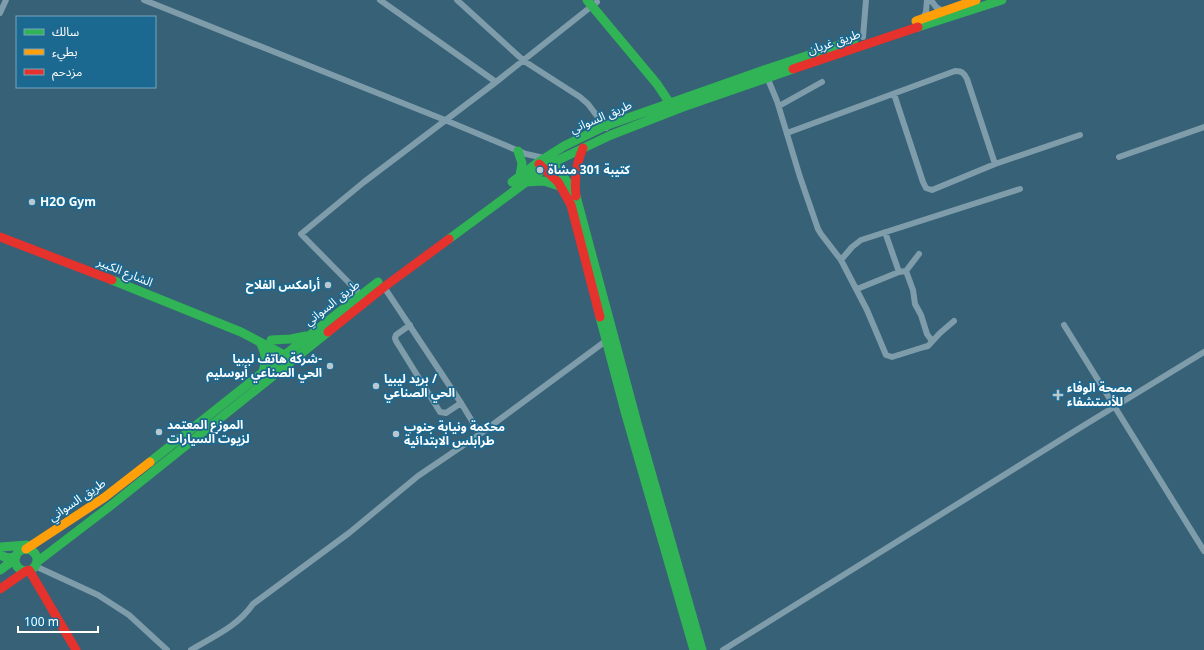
<svg xmlns="http://www.w3.org/2000/svg" width="1204" height="650" viewBox="0 0 1204 650" font-family="'Noto Sans','Noto Sans Arabic',sans-serif">
  <rect width="100%" height="100%" fill="#366176"/>
  <g fill="none" stroke-linecap="round" stroke-linejoin="round">
    <path stroke="#7e9ca9" stroke-width="6" d="M144 0 445 120 526 154 544 158
      M380 0 496 82
      M457 0 524 61 580 97 588 104 606 128
      M931 0 936 7 943 11
      M0 13 6 0
      M923 18 926 12 927 0
      M863 37 866 0
      M767 77 777 101 800 177 818 229 821 234 841 260 867 310 886 355 892 357 924 347 928 346 940 333 954 321
      M894 94 923 182 926 188 932 190 995 164 1080 135
      M779 106 822 82
      M787 133 955 71C962 71 964 73 967 79L995 164
      M1119 157 1204 127
      M885 232 899 272
      M841 260 852 247 861 240 1020 189
      M906 271 913 290 915 304 921 315 927 334 932 341
      M384 287 461 403 480 434
      M857 289 899 272 906 271 919 254
      M361 295 301 234 364 182 496 82 597 2
      M410 325 396 335 395 338 396 341 440 412 446 413 461 403
      M1064 325 1204 551
      M35 566 98 595 129 615 167 650
      M191 650C214 636 237 627 253 604L349 533 418 476 480 434 607 340
      M723 650 1078 429 1204 352"/>
    <path stroke="#30b455" stroke-width="9" d="M587 0 657 84 673 108
      M918 27 1002 0
      M518 151 522 163 520 176
      M546 159 560 171 576 196 637 423 702 650
      M512 182 537 163 564 146 605 126 764 70 854 40
      M525 182 544 181 562 187
      M449 239 552 163 611 135 683 107 793 69
      M112 280 241 332 290 358
      M600 317 626 415 694 650
      M271 340 291 339 306 336
      M260 342C266 353 267 362 262 374
      M150 462C226 402 301 341 378 282
      M0 547 27 545
      M15 560a11 11 0 1 1 22 0a11 11 0 1 1-22 0Z
      M0 555 7 558 16 557
      M37 562 109 507 328 332
      M0 570 15 559"/>
    <path stroke="#ff9f0a" stroke-width="9" d="M916 21 976 0
      M26 549 105 497 150 462"/>
    <path stroke="#e5322d" stroke-width="9" d="M793 69 918 27
      M539 164 558 182 571 205 600 317
      M576 196C574 179 576 164 583 148
      M0 237 112 280
      M328 332 384 287 449 239
      M29 570 76 650
      M0 589 26 571"/>
  </g>
  <g fill="#b9c8cf" stroke="#1b6991" stroke-width="1.5">
    <circle cx="540" cy="170" r="4"/>
    <circle cx="32" cy="202" r="4"/>
    <circle cx="328" cy="285" r="4"/>
    <circle cx="330" cy="366" r="4"/>
    <circle cx="376" cy="386" r="4"/>
    <path d="M1056 389h4v4h4v4h-4v4h-4v-4h-4v-4h4z"/>
    <circle cx="159" cy="432" r="4"/>
    <circle cx="396" cy="434" r="4"/>
  </g>
  <g text-anchor="middle" stroke-width="3.5" stroke-linejoin="round" paint-order="stroke">
    <g font-size="12" fill="#fff" stroke="#1b6991">
      <text transform="translate(834 42) rotate(-18)" y="4">طريق غريان</text>
      <text transform="translate(601 117) rotate(-23)" y="4">طريق السواني</text>
      <text transform="translate(125 272) rotate(22)" y="4">الشارع الكبير</text>
      <text transform="translate(332 303) rotate(-38)" y="4">طريق السواني</text>
      <text transform="translate(77 500) rotate(-34)" y="4">طريق السواني</text>
    </g>
    <g font-size="12" font-weight="bold" fill="#fff" stroke="#1b6991" text-anchor="start">
      <text x="548" y="174">كتيبة 301 مشاة</text>
      <text x="40" y="206">H2O Gym</text>
      <text x="320" y="289" text-anchor="end">أرامكس الفلاح</text>
      <text x="322" y="363" text-anchor="end">شركة هاتف ليبيا-<tspan x="322" dy="14">الحي الصناعي أبوسليم</tspan></text>
      <text x="384" y="383">بريد ليبيا /<tspan x="384" dy="14">الحي الصناعي</tspan></text>
      <text x="1067" y="392">مصحة الوفاء<tspan x="1067" dy="14">للأستشفاء</tspan></text>
      <text x="167" y="429">الموزع المعتمد<tspan x="167" dy="14">لزيوت السيارات</tspan></text>
      <text x="404" y="431">محكمة ونيابة جنوب<tspan x="404" dy="14">طرابلس الابتدائية</tspan></text>
    </g>
  </g>
  <rect x="16" y="16" width="140" height="72" fill="#1b6991" stroke="#76a5bd"/>
  <rect x="24" y="29" width="20" height="6" fill="#30b455" stroke="#76a5bd"/>
  <text x="52" y="36" font-size="12" fill="#ffffff">سالك</text>
  <rect x="24" y="49" width="20" height="6" fill="#ff9f0a" stroke="#76a5bd"/>
  <text x="52" y="56" font-size="12" fill="#ffffff">بطيء</text>
  <rect x="24" y="69" width="20" height="6" fill="#e5322d" stroke="#76a5bd"/>
  <text x="52" y="76" font-size="12" fill="#ffffff">مزدحم</text>
  <path d="M18 626v6h80v-6" fill="none" stroke="#ffffff" stroke-width="2"/>
  <text x="24" y="626" font-size="12" fill="#ffffff" stroke="#1b6991" stroke-width="3" paint-order="stroke">100 m</text>
</svg>
